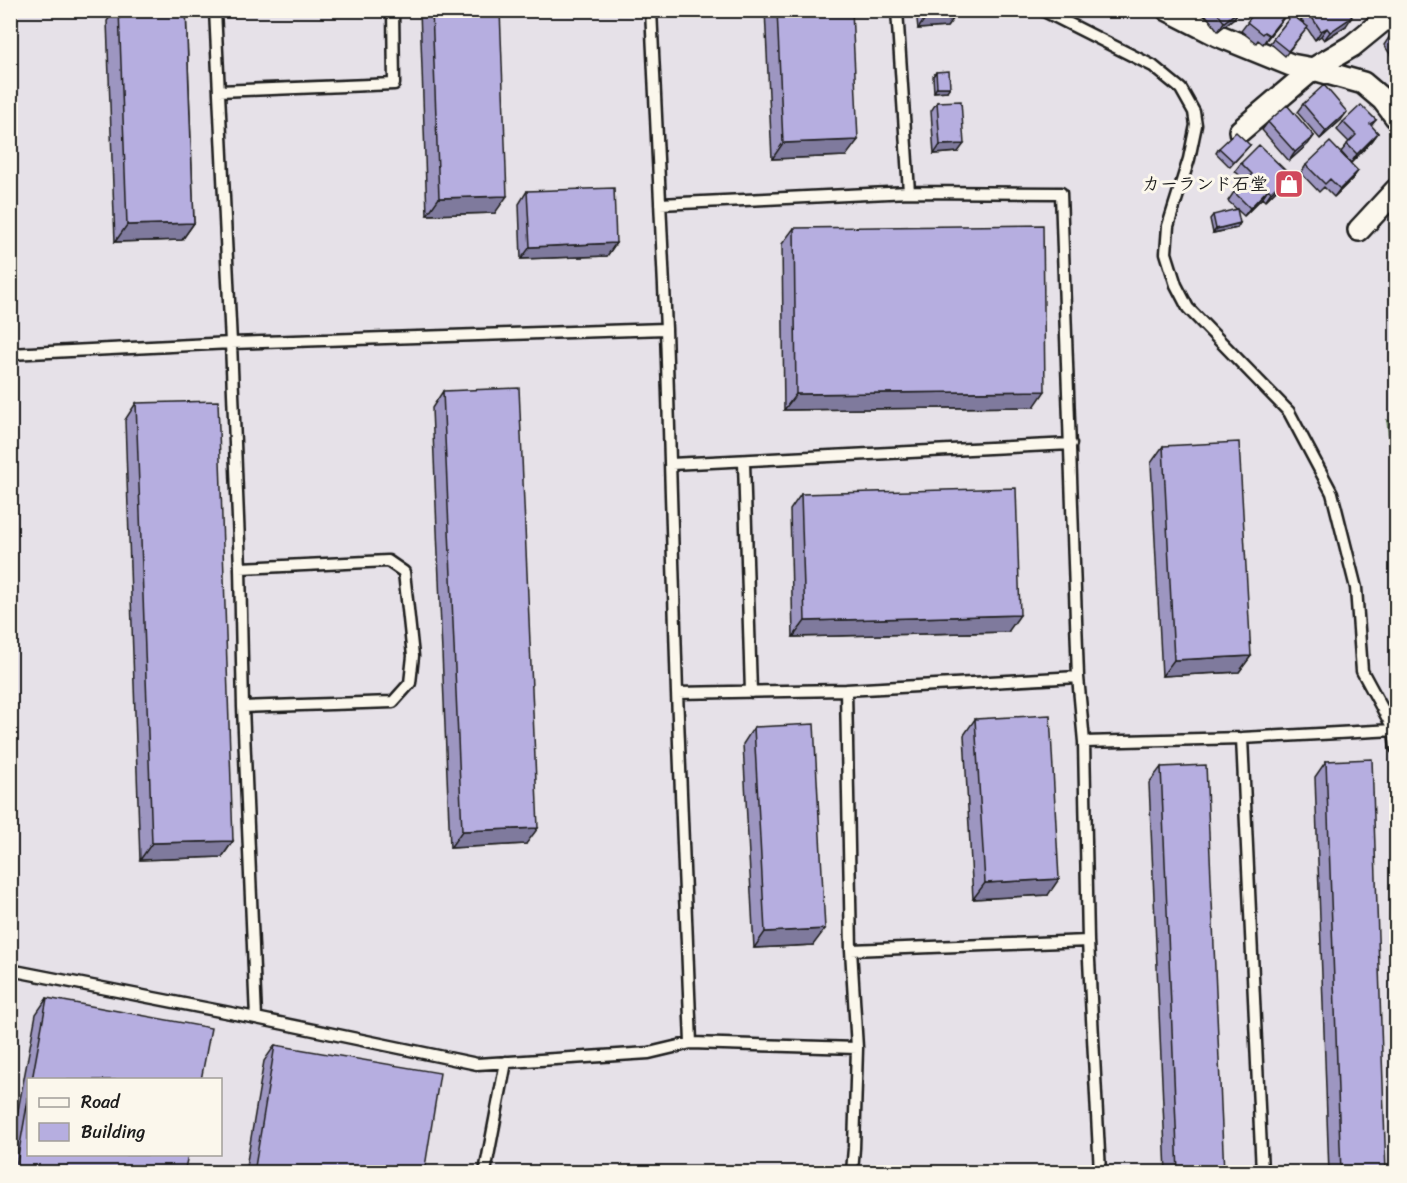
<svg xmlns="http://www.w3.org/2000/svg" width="1407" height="1183" viewBox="0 0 1407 1183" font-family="Sriracha,'Klee One',sans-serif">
  <defs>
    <pattern id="forest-crowns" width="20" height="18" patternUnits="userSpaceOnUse" patternTransform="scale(1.5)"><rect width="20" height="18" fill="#acd997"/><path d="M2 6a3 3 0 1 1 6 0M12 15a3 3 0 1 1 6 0" fill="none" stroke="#93ba82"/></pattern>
  </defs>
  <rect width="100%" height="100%" fill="#e6e1e8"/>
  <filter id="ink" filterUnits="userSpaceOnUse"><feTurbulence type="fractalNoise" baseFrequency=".0167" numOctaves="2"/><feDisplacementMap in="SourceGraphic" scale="12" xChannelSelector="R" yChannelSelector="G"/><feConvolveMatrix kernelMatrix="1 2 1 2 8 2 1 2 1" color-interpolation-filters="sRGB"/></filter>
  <g filter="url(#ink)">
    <path fill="url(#forest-crowns)" stroke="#647a5a" stroke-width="1.5" d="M1387 420 1396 425V504Z"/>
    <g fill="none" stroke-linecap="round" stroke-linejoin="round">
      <g stroke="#1c1c1c" stroke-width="15">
        <path id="lane" d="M215 10 231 343 240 568 243 707 256 1018
          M651 10 666 329 677 693 691 1043 857 1048
          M897 10 909 192
          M1042 10 1153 66 1181 89 1194 112 1196 125 1189 159 1168 226 1166 253 1176 285 1188 308 1289 412 1332 493 1356 588 1362 671 1394 730 1396 748
          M219 91 394 84 393 10
          M660 204 909 192 1061 193 1078 677 1084 742 1088 941 1100 1172
          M10 354 231 343 666 329
          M744 462 751 692
          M671 464 1071 444
          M240 568 388 561 404 572 413 656 410 683 393 702 243 707
          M846 690 851 950 857 1048 854 1148 852 1172
          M677 693 846 690 1078 677
          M1242 738 1262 1172
          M1084 742 1242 738 1394 730
          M851 950 1088 941
          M10 970 256 1018 477 1064 649 1053 691 1043
          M485 1172 506 1062"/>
      </g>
      <g stroke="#1c1c1c" stroke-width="26">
        <path id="street" d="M1168 10 1217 35 1291 65 1313 69 1363 83 1383 100 1396 117
          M1240 131 1313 69 1352 46 1396 10
          M1359 230 1396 190"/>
      </g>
      <use href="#lane" stroke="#fbf7ec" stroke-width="10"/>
      <use href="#street" stroke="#fbf7ec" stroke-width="21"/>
    </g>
    <path fill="#9d96c1" stroke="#1c1c1c" stroke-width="1.5" d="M115 10H186L194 223 182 240 115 242 107 21Z
      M420 10H500L495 213 427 215Z
      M765 10H852L846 156 772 159Z
      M916 10H952L953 19 947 27 918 29Z
      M1202 10H1240L1234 18 1218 31Z
      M1257 10H1290L1263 44 1258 40 1256 43 1241 31Z
      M1297 10H1347L1346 26 1324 40 1321 36 1315 40 1307 28 1285 56 1270 43 1292 15 1305 25 1296 13Z
      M1396 31V63L1384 45 1390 36Z
      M936 72 947 91 934 92 933 76Z
      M937 102 958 152 934 154 931 111Z
      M1303 104 1341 120 1320 139 1297 112Z
      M1376 120 1371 126 1378 133 1372 141 1351 163 1341 152 1349 142 1337 130 1343 122Z
      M1268 122 1314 136 1308 144 1289 161 1262 130Z
      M1250 145 1230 167 1216 153 1219 148Z
      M1241 163 1289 174 1283 183 1265 201 1262 198 1244 216 1228 201 1234 192 1245 181 1235 171Z
      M1306 165 1358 171 1352 179 1334 197 1324 187 1319 192 1301 173Z
      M527 191 616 243 607 256 521 259 519 204Z
      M1213 215 1240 223 1237 228 1213 233 1210 219Z
      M794 228 1034 407 784 410 782 244Z
      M443 391 526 844 450 848 432 408Z
      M136 403 233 841 222 857 140 860 125 420Z
      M1163 446 1251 656 1239 672 1162 676 1151 463Z
      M801 494 1008 632 793 637 790 510Z
      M975 719 1048 895 973 899 964 735Z
      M754 727 813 945 754 948 743 744Z
      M1326 761 1386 1173H1329L1315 777Z
      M1161 767 1224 1173H1166L1149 783Z
      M47 998 201 1080H28V1155L184 1173H10V1153L36 1014Z
      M275 1045 424 1173H245L264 1061Z"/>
    <path fill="#7f7a9d" stroke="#1c1c1c" stroke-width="1.5" d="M1240 10 1234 18 1218 31 1224 22Z
      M1289 10H1290L1263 44 1269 35Z
      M1352 17 1346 26 1324 40 1330 32Z
      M953 19 947 27 918 29 924 20Z
      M1327 28 1321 36 1315 40 1321 31Z
      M937 87H950L947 91 934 92Z
      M1347 112 1341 120 1320 139 1326 131Z
      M1378 133 1372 141 1351 163 1357 154Z
      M1314 136 1308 144 1289 161 1295 152Z
      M858 140 846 156 772 159 783 143Z
      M964 144 958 152 934 154 940 145Z
      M1358 171 1352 179 1334 197 1340 189Z
      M1289 174 1283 183 1265 201 1271 192Z
      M1268 189 1262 198 1244 216 1250 208Z
      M507 196 495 213 427 215 439 198Z
      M194 223 182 240 115 242 127 225Z
      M1240 223 1237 228 1213 233 1216 229Z
      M616 243 607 256 521 259 530 247Z
      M1045 391 1034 407 784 410 796 394Z
      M1020 615 1008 632 793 637 805 621Z
      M1251 656 1239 672 1162 676 1174 660Z
      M538 828 526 844 450 848 462 831Z
      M233 841 222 857 140 860 152 843Z
      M1059 879 1048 895 973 899 985 883Z
      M825 929 813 945 754 948 765 932Z"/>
    <path fill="#b6aee0" stroke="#1c1c1c" stroke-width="1.5" d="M119 10H186L194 223 127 225Z
      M432 10H500L507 196 439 198Z
      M777 10H852L858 140 783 143Z
      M923 10H952L953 19 924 20Z
      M1215 10H1239L1224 22Z
      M1257 10H1289L1269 35 1264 32 1262 34 1247 22Z
      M1307 10H1347L1352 17 1330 32 1327 28 1321 31Z
      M1292 15 1308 27 1288 51 1273 39Z
      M1396 31V46L1390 36Z
      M949 71 950 87H937L936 72Z
      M1324 85 1347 112 1326 131 1303 104Z
      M961 101 964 144 940 145 937 102Z
      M1287 105 1314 136 1295 152 1268 122Z
      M1361 105 1376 120 1370 124 1378 133 1357 154 1347 144 1356 135 1343 122Z
      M1236 132 1250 145 1234 162 1219 148Z
      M1330 142 1358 171 1340 189 1330 179 1325 184 1306 165Z
      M1259 145 1289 174 1271 192 1268 189 1250 208 1234 192 1252 174 1241 163Z
      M614 188 616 243 530 247 527 191Z
      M1237 209 1240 223 1216 229 1213 215Z
      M1043 225 1045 391 796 394 794 228Z
      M519 388 538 828 462 831 443 391Z
      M218 401 233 841 152 843 136 403Z
      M1239 442 1251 656 1174 660 1163 446Z
      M1016 488 1020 615 805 621 801 494Z
      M1050 715 1059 879 985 883 975 719Z
      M814 724 825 929 765 932 754 727Z
      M1372 759 1386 1173H1341L1326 761Z
      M1206 765 1224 1173H1178L1161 767Z
      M47 998 211 1028 201 1080H32Z
      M275 1045 440 1073 424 1173H254Z
      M28 1100V1155H188L184 1173H15Z"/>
  </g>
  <defs>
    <g id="shop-square" transform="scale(1.5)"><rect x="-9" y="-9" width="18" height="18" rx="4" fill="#d1495b" stroke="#fbf7ec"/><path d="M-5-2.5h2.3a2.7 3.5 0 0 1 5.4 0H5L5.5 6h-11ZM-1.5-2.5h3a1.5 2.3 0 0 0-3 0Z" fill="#fff"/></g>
  </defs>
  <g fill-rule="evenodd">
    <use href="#shop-square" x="1289" y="184"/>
  </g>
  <g text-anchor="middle" stroke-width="6" stroke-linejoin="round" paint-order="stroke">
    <g font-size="18" font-weight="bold" fill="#1c1c1c" stroke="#fbf7ec" text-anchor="end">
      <text x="1268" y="190">カーランド石堂</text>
    </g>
  </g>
  <rect width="1407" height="1183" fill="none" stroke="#fbf7ec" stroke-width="36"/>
  <rect x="18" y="18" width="1371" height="1147" fill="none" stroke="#1c1c1c" stroke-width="2" filter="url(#ink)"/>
  <rect x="27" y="1078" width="195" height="78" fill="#fbf7ec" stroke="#a29f99" stroke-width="1.5"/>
  <rect x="39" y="1098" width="30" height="9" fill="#fbf7ec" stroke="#a29f99" stroke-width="1.5"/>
  <text x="81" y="1108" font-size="18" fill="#1c1c1c">Road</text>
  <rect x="39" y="1123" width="30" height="18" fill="#b6aee0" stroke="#a29f99" stroke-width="1.5"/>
  <text x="81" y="1138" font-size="18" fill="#1c1c1c">Building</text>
</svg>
